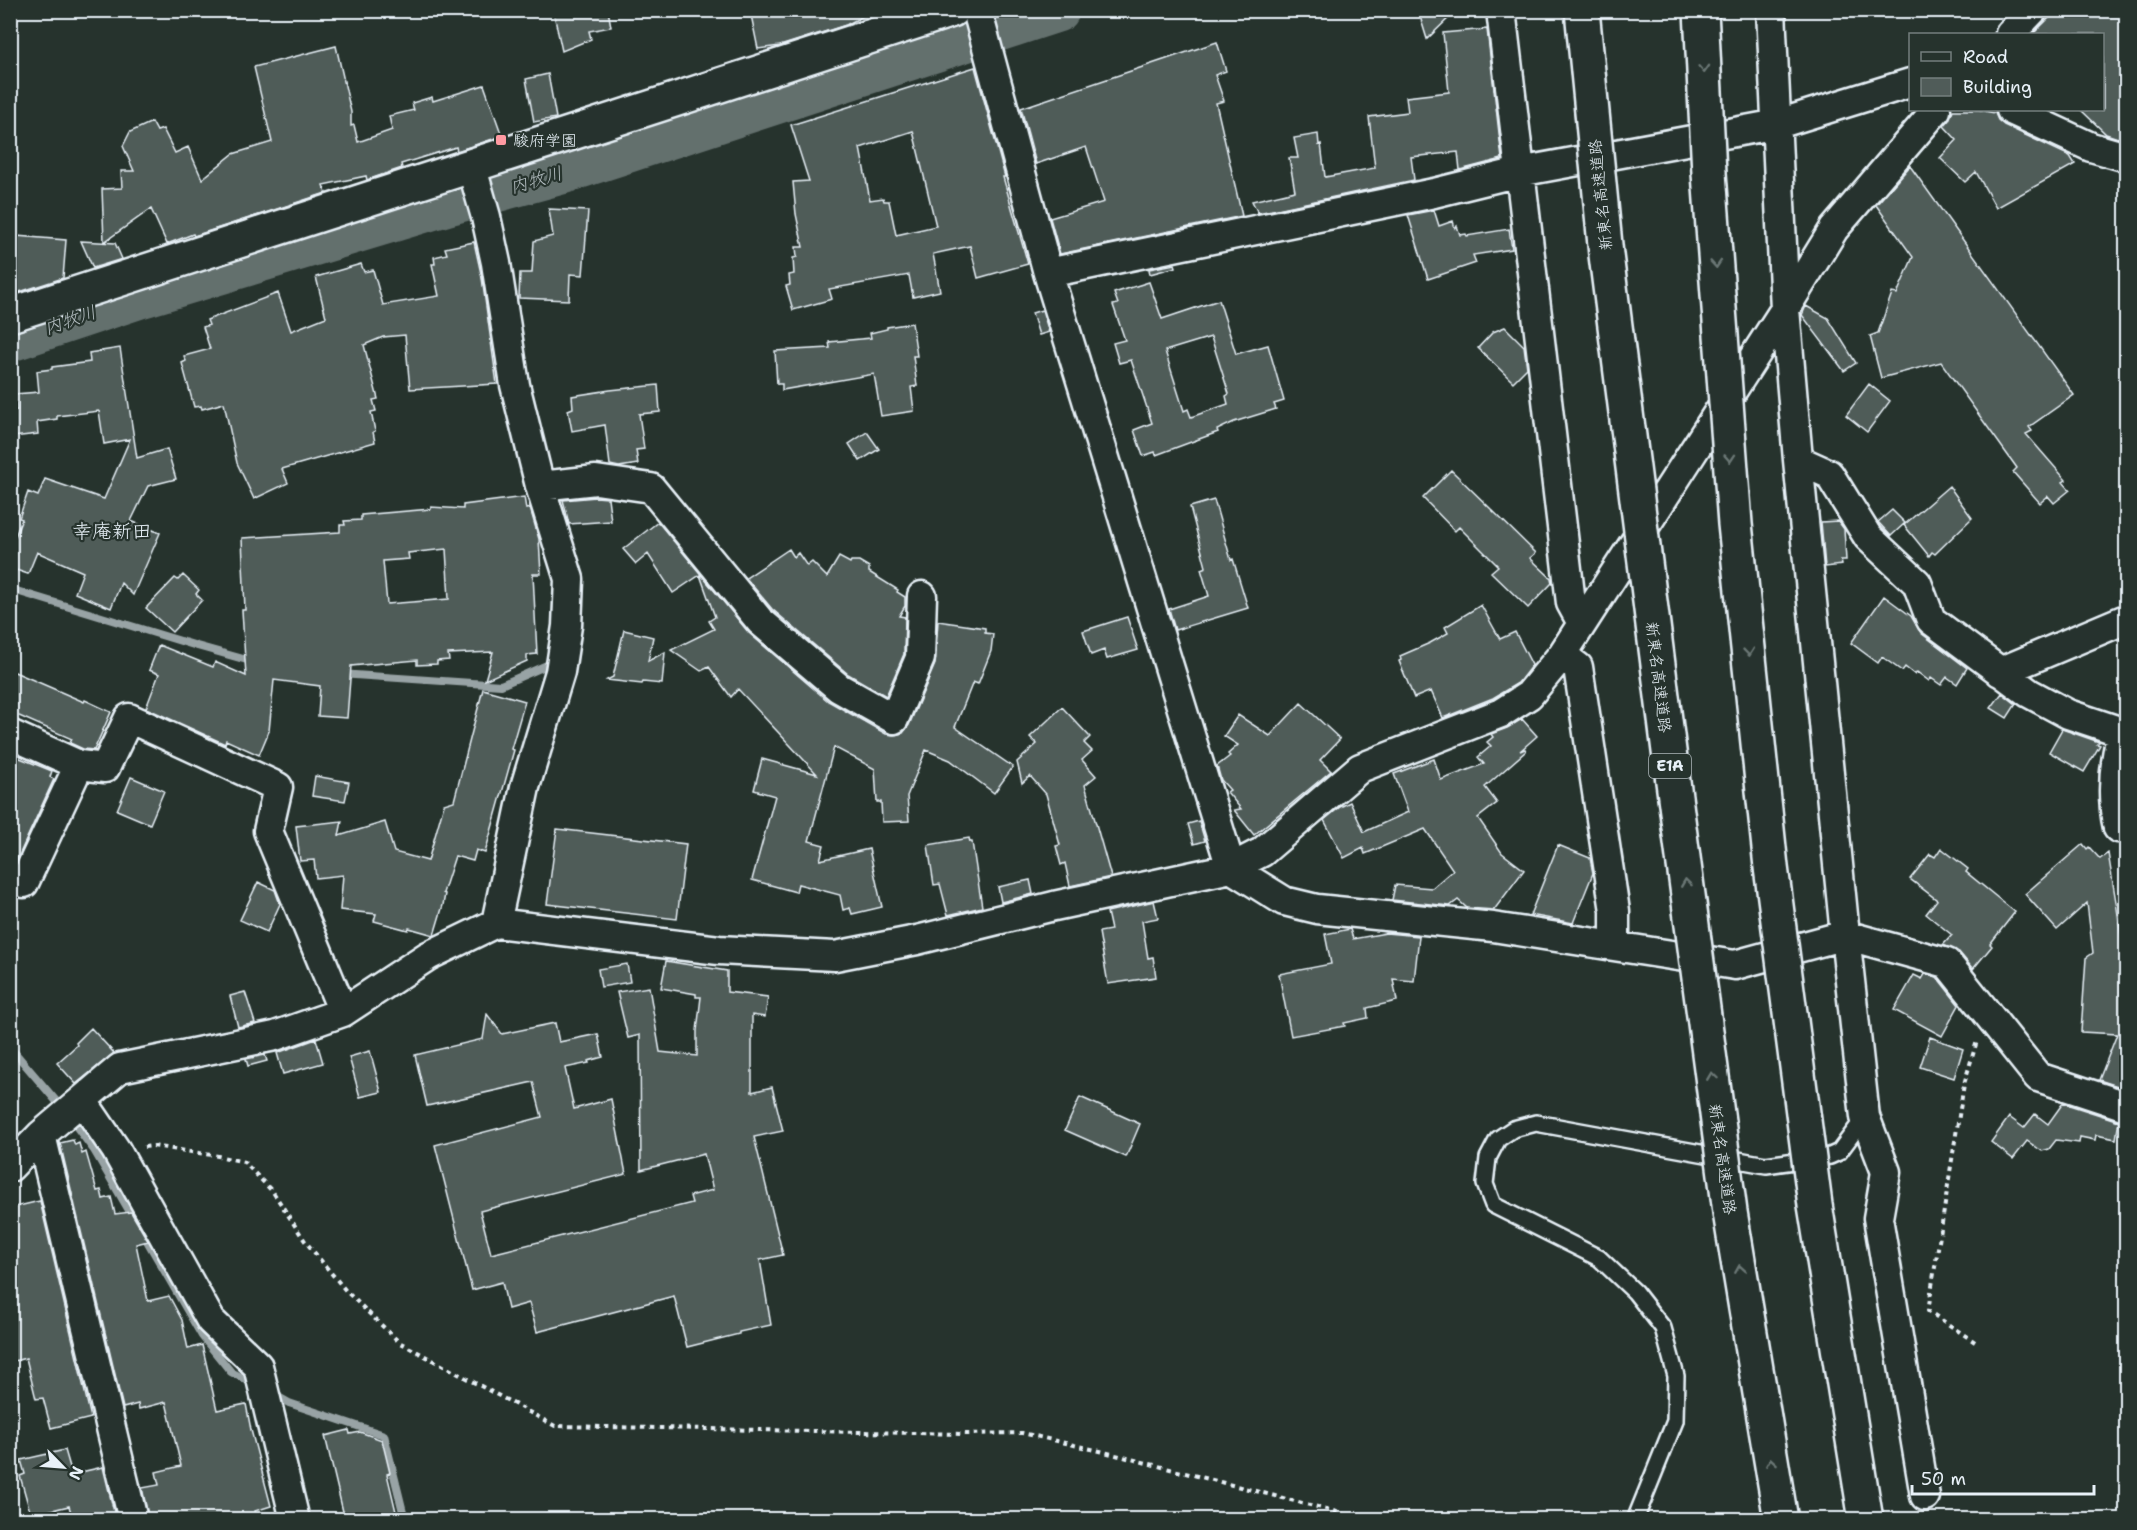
<svg xmlns="http://www.w3.org/2000/svg" width="2137" height="1530" viewBox="0 0 2137 1530" font-family="'Shantell Sans','Klee One',sans-serif">
  <rect width="100%" height="100%" fill="#26332d"/>
  <filter id="ink" filterUnits="userSpaceOnUse"><feTurbulence type="fractalNoise" baseFrequency=".0167" numOctaves="2"/><feDisplacementMap in="SourceGraphic" scale="12" xChannelSelector="R" yChannelSelector="G"/><feConvolveMatrix kernelMatrix="1 2 1 2 8 2 1 2 1" color-interpolation-filters="sRGB"/></filter>
  <g filter="url(#ink)">
    <g fill="none" stroke-linecap="round" stroke-linejoin="round">
      <path stroke="#98a3a5" stroke-width="8" d="M10 589 197 646 254 662
        M340 674 501 685 547 665
        M10 1047 63 1109
        M70 1118 94 1150 134 1219
        M142 1232 202 1336 231 1372 254 1384
        M273 1394 289 1403 384 1435 405 1520"/>
      <path stroke="#636f6d" stroke-width="44" d="M10 340 142 296 450 203 563 172 1058 10"/>
    </g>
    <path fill="#505c59" stroke="#e8f1f8" stroke-width="1.5" fill-rule="evenodd" d="M553 10H608L611 27 589 31 591 39 562 51Z
      M750 10H875L846 25 780 46 758 49Z
      M1418 10H1457L1427 39Z
      M2057 10H2127V129L2118 138 2106 134 2081 110H2103V34H2033Z
      M1487 29 1502 159 1460 170 1458 152 1411 157 1414 180 1258 213 1252 201 1295 191 1289 158H1298L1294 138 1318 134 1319 145 1321 144 1325 177 1375 168 1369 117 1408 112 1406 97 1449 92 1443 33Z
      M1217 42 1226 71 1215 75 1224 101 1216 103 1242 216 1060 254 1050 218 1104 202 1086 147 1036 164 1021 108Z
      M336 46 351 112V126L354 125 358 142 392 130 389 116 414 110 412 103 432 97 433 101 484 85 502 136 457 151 456 147 401 164 402 168 367 180 366 176 323 185 326 193 194 236 193 234 167 244 151 209 104 242 102 189 122 188 121 171H134L123 146 130 132 152 122 157 131 163 129 175 153 188 147 202 179 233 154 272 142 254 67Z
      M975 67 1005 177H1003L1028 264 978 278 970 246 933 254 940 291 913 297 909 275 829 289 832 299 793 310 786 286 790 285 789 275 794 274 793 258 797 257 796 247H803L796 214 793 182 809 181 791 125ZM913 131 936 226 896 235 889 201H884L883 198 870 200 860 148Z
      M548 74 556 118 534 122 526 79Z
      M1953 110H1979L1995 113 1998 120 2004 125 2070 156 2075 164 1996 208 1976 172 1965 182 1940 158 1957 140 1944 126 1949 120Z
      M1910 166 2074 395 2029 427 2032 431 2026 434 2066 480 2063 482 2070 490 2054 503 2048 496 2040 503 2013 472 2017 468 1941 362 1881 378 1870 336 1878 333 1892 293 1897 294 1913 257 1876 205Z
      M549 209 588 211 583 275 570 274 569 300 519 298 520 273H532L534 241 553 236Z
      M1434 210 1439 226 1453 221 1455 228 1457 226 1460 235 1466 234 1467 236 1509 229 1512 249 1473 255 1476 263 1428 279 1408 215Z
      M16 236 66 240 63 278 10 295V277Z
      M81 241 115 243 122 259 93 268Z
      M474 242 482 278 497 384 410 389 405 335 383 337 364 345 378 399 373 400 376 411 371 412 375 431 373 432 375 442 282 469 288 483 254 499 237 463 224 403 202 409 201 406 194 407 182 363 186 361 184 356 210 349 203 327 209 325 207 320 278 293 291 331 326 317 316 277 361 264 364 272 373 270 383 305 439 296 432 264H435L434 257 447 254 445 248Z
      M1175 264 1176 267 1150 274 1149 269Z
      M1149 282 1162 319 1219 300 1236 354 1268 345 1284 401 1274 404 1276 409 1234 422 1217 430 1218 432 1156 455 1155 452 1143 456 1134 430 1152 423 1131 360 1119 363 1113 343 1125 340 1113 305 1118 304 1114 293ZM1211 337 1229 394 1226 396 1228 404 1191 417 1188 409 1184 411 1165 351Z
      M1806 306 1828 318 1856 363 1844 371 1802 315Z
      M1042 310 1049 332 1039 335 1032 313Z
      M912 323 917 356H913L917 386 911 387 914 411 881 416 874 374 782 390V384H777L775 351 830 348 829 342 871 338 870 333 887 329V327Z
      M1505 327 1524 346 1527 368 1513 382 1478 348 1493 332Z
      M120 348 137 458 167 449 176 479 148 486 131 521 160 533 133 595 121 583 111 608 75 593 83 572 37 552 28 574 10 568V549L22 519 19 518 28 492 38 496 45 479 104 499 130 439 104 444 99 411 57 416V419L37 422 38 434 13 437 10 411 17 410 15 394 39 392 37 371 52 369V367L90 362 89 353Z
      M1869 384 1890 401 1867 432 1846 415Z
      M658 385 660 412 639 414 644 449 636 450 638 464 619 467 610 465 605 425 572 431 568 410 573 408 572 396 610 390Z
      M867 432 879 449 860 461 849 444Z
      M1451 470 1536 553 1530 558 1551 578 1552 583 1528 608 1491 572 1498 566 1459 527 1455 531 1423 498Z
      M1949 486 1972 518 1935 554 1932 552 1929 556 1904 525Z
      M524 497 526 509 530 508 539 539 541 574H533L537 654 527 655V661L485 680 493 652 448 654 449 660 437 661V664L417 665V660L351 666 347 718 318 716 320 686 274 680 269 731 259 755 226 740 225 744 146 708 159 674 149 670 159 645 213 667 215 662 246 676 242 610H245L242 538 340 532V525H345L344 521 361 520V515L431 509V507L463 509V505ZM446 549 449 599 387 604 383 561 409 559 408 553Z
      M596 497 608 498 611 521 569 524 563 500Z
      M1214 500 1231 560 1233 559 1248 608 1175 630 1169 609 1209 596 1201 569 1206 567 1190 507Z
      M1892 510 1905 523 1891 536 1878 522Z
      M1838 521 1844 529 1846 560H1841L1842 565 1825 567 1821 522Z
      M658 522 749 633 828 701 886 734 894 735 903 733 909 725 935 664 938 621 985 628V633L993 634 991 651 978 684 973 682 955 727 1013 767 994 793 950 760 926 750 907 796 909 821 882 822 881 802H877L875 769 834 747 809 841 824 845 820 860 869 849 882 907 852 914 850 908 843 910 840 895 798 884 796 892 752 880 775 796 754 790 762 759 817 774 738 689 731 697 709 667 701 671 671 650 714 629 709 621 715 617 700 575 673 593 648 554 636 564 623 549Z
      M789 549 794 557 798 553 807 566 812 562 827 577 839 557 850 563 851 561H859L869 567V572L898 590 897 592 905 597V606L899 616 905 617 904 654 886 696 848 674 772 609 746 578Z
      M183 575 199 590 196 594 202 600 172 632 146 608 175 578 178 580Z
      M1884 596 1911 616 1921 633 1967 668 1957 684 1947 677 1941 685 1931 678 1929 681 1917 672 1915 675 1905 667 1902 671 1882 657 1878 663 1851 643Z
      M1481 605 1500 639 1515 632 1532 665 1518 683 1493 698 1443 718 1431 691 1414 698 1399 661 1401 660 1400 656 1430 643 1448 633 1445 627Z
      M1127 617 1138 650 1107 659 1104 650 1091 655 1083 631Z
      M624 630 653 637 648 661 665 652 662 684 643 682 642 684 607 680 613 677Z
      M10 670 84 702 85 700 111 712 94 750 83 749 70 743 72 739 10 712Z
      M483 689 525 701 511 749 514 750 485 853 476 850 473 861 455 856 443 893 445 894 443 905 434 935 409 928 408 930 374 921 376 914 340 910 343 875 316 878 314 860 300 861 296 826 342 821 339 836 385 822 394 852 428 861 444 804 454 801Z
      M2002 693 2016 704 2007 718 1991 708Z
      M1301 703 1340 739 1320 760 1331 771 1254 835 1234 810 1241 809 1227 792 1230 790 1221 780 1217 766 1230 756 1228 754 1238 745 1224 736 1238 715 1270 736Z
      M1062 707 1090 737 1084 743 1092 751 1082 760 1096 776 1085 785 1111 877 1070 886 1065 863 1061 865 1056 846 1060 845 1046 794 1030 776 1022 783 1017 762 1037 744 1030 737Z
      M1522 719 1537 736 1520 751 1525 749 1526 751 1485 787 1497 803 1478 818 1502 853 1524 870 1494 910 1467 908 1458 900 1450 906 1392 900 1395 885 1432 888 1453 870 1425 829 1365 854 1363 848 1344 858 1324 820 1340 807 1350 802 1364 832 1408 812 1394 774 1434 759 1441 780 1484 764 1478 757 1491 746 1487 742 1493 737 1491 734 1507 728Z
      M2062 729 2099 742 2097 744 2100 745 2084 772 2049 752Z
      M10 754 52 771 50 777 54 779 16 862 10 861Z
      M315 776 349 782 345 801 312 796Z
      M131 777 164 791 150 824 117 810Z
      M1199 821 1205 841 1194 844 1188 824Z
      M557 829 686 844 677 919 547 904Z
      M969 838 970 842H972L982 907 948 915 940 884 934 885 928 845Z
      M2083 844 2087 849 2089 847 2100 859 2108 853 2117 908 2123 951 2121 994H2127V1082L2124 1088 2099 1080 2117 1034 2081 1032 2086 958 2093 953 2087 903 2057 930 2025 894Z
      M1558 845 1590 858 1593 873 1573 923 1530 915Z
      M1941 848 1968 869 1966 872 2015 912 1990 944 1992 946 1973 969 1959 952 1943 945 1952 935 1926 914 1937 900 1910 879 1930 854 1935 857Z
      M1030 880 1033 894 1001 902 998 887Z
      M258 882 275 890 280 904 267 932 240 920Z
      M1154 901 1158 918 1142 921 1148 958 1153 957 1156 977 1108 984 1099 932 1111 930 1107 912Z
      M1350 929 1353 939 1386 933 1419 936 1414 981 1393 979 1397 1001 1367 1008 1368 1018 1344 1023 1345 1026 1291 1036 1279 974 1331 964 1325 934Z
      M666 961 727 971V992L768 997 765 1017 752 1015V1092L772 1087 783 1131 754 1137 783 1255 760 1260 771 1325 739 1332V1334L687 1347 674 1296 537 1332 529 1303 508 1309 502 1282 472 1290 435 1145 542 1117 533 1082 427 1106 415 1055 483 1039 487 1014 502 1034 555 1023 559 1042 598 1034 603 1057 588 1061 589 1063 565 1068 574 1109 611 1099 626 1174 480 1211 491 1254 692 1203 690 1196 713 1190 704 1154 641 1170 640 1035 628 1038 617 992 649 987 660 1052 697 1056V1031L701 997H696V994L661 988Z
      M627 964 630 982 601 987 598 969Z
      M1925 974 1937 977 1959 1005 1942 1036 1894 1010 1914 975 1922 979Z
      M245 992 255 1023 238 1027 230 996Z
      M91 1028 114 1053 76 1084 57 1063 77 1045 76 1043Z
      M1930 1037 1963 1049 1954 1078 1920 1067Z
      M316 1039 323 1063 283 1074 277 1053Z
      M370 1051 381 1092 360 1097 349 1057Z
      M265 1055 267 1061 248 1066 246 1059Z
      M1080 1097 1140 1124 1126 1157 1065 1130Z
      M2063 1103 2119 1121 2116 1139 2096 1135 2095 1140 2080 1137 2079 1143 2056 1140 2049 1149 2042 1151 2027 1141 2013 1159 1991 1142 2009 1117 2024 1128 2035 1114 2048 1124Z
      M73 1140 75 1145 79 1143 82 1154 86 1152 97 1191 101 1190 103 1199 111 1197 115 1214 131 1212 148 1241 136 1244 148 1301 169 1296 182 1320 188 1349 202 1345 217 1410 246 1404 251 1430 271 1506 255 1511 257 1520H149L142 1488 159 1485 156 1472 181 1466 166 1402 139 1409 138 1404 123 1408 60 1143Z
      M40 1201 91 1418 51 1428 43 1398 36 1399 26 1358 10 1362V1208Z
      M349 1430 350 1434 360 1432 382 1440 390 1473 387 1474 398 1520H345L325 1436Z
      M65 1450 72 1474 103 1467 116 1520H73L69 1506 31 1515 20 1476 25 1474 21 1460Z"/>
    <g fill="none" stroke-linecap="round" stroke-linejoin="round">
      <g stroke="#e8f1f8" stroke-width="20">
        <path id="service" d="M1635 1520 1675 1421 1676 1376 1663 1328 1635 1292 1599 1258 1493 1205 1485 1184 1488 1158 1498 1139 1513 1129 1536 1123 1766 1165 1830 1156 1839 1152 1865 1117"/>
      </g>
      <g stroke="#e8f1f8" stroke-width="33">
        <path id="minor" d="M977 10 1048 273 1231 868 1284 901 1317 909 1493 927 1735 965 1845 935 1947 963 2038 1077 2126 1106
          M1501 10 1571 603 1582 623
          M1771 10 1785 309 1798 460 1845 935 1865 1117 1886 1172 1878 1218 1925 1496
          M2010 34 2033 10
          M2011 110 2091 147 2126 157
          M471 165 486 217 496 263 515 385 540 486 569 579 567 626 560 672 525 787 496 923
          M1048 273 1434 193 1519 172 1778 124 1910 83
          M1798 460 1829 474 1868 537 1917 583 1931 620 2029 693 2068 714 2122 732C2114 763 2111 797 2118 828
          M540 486 596 480 651 488 760 621 839 688 894 719 920 658 922 596
          M1562 655 1578 667 1615 911V946
          M2000 672 2126 619
          M10 734 79 765 105 768 129 718 278 787 268 831 343 1012
          M10 877 24 883 79 765
          M82 1100 116 1150 211 1321 258 1366 295 1520
          M41 1135 133 1520
          M10 1167 41 1135 120 1068 275 1036 343 1012 428 956 496 923 719 950 835 956 917 940 1054 906 1231 868 1262 852 1360 768 1501 713 1529 695 1562 655 1785 309 1834 229 1936 110"/>
      </g>
      <g stroke="#e8f1f8" stroke-width="38">
        <path id="tertiary" d="M10 315 952 10"/>
      </g>
      <path stroke="#e8f1f8" stroke-width="4" stroke-dasharray="4.5 4.5" stroke-linecap="butt" d="M144 1147 153 1146 218 1156 244 1162 273 1192 305 1241 346 1291 399 1342 555 1426 965 1434 1022 1433 1100 1451 1341 1513 1354 1520
        M1975 1342 1928 1311 1964 1084 1977 1041"/>
      <use href="#service" stroke="#26332d" stroke-width="15"/>
      <use href="#minor" stroke="#26332d" stroke-width="28"/>
      <use href="#tertiary" stroke="#26332d" stroke-width="33"/>
      <g stroke="#e8f1f8" stroke-width="38" stroke-linecap="butt">
        <path id="motorway-bridge" d="M1582 10 1606 255 1670 759 1730 1212 1781 1520
          M1701 10 1709 173 1735 524 1771 867 1815 1205 1866 1520"/>
      </g>
      <use href="#motorway-bridge" stroke="#26332d" stroke-width="33"/>
    </g>
    <defs><path id="oneway-chevron" d="M-2-3.5L2.5 0L-2 3.5" fill="none" stroke-width="1.6" stroke-linecap="round" stroke-linejoin="round" transform="scale(1.5)"/></defs>
    <g stroke="#6a7674">
      <use href="#oneway-chevron" transform="translate(1704 69) rotate(87)"/>
      <use href="#oneway-chevron" transform="translate(1716 264) rotate(86)"/>
      <use href="#oneway-chevron" transform="translate(1730 458) rotate(86)"/>
      <use href="#oneway-chevron" transform="translate(1749 652) rotate(84)"/>
      <use href="#oneway-chevron" transform="translate(1686 883) rotate(-98)"/>
      <use href="#oneway-chevron" transform="translate(1712 1076) rotate(-98)"/>
      <use href="#oneway-chevron" transform="translate(1740 1269) rotate(-99)"/>
      <use href="#oneway-chevron" transform="translate(1771 1462) rotate(-99)"/>
    </g>
  </g>
  <rect fill="#ff9aa2" stroke="#26332d" stroke-width="2" x="495" y="134" width="12" height="12" rx="3"/>
  <g text-anchor="middle" stroke-width="4.5" stroke-linejoin="round" paint-order="stroke">
    <rect fill="#26332d" stroke="#aeb8bb" stroke-width="1.5" x="1649" y="754" width="42" height="24" rx="4.5"/>
    <g font-size="15" font-weight="bold" fill="#e8f1f8">
      <text x="1670" y="771">E1A</text>
    </g>
    <g font-size="16" fill="#e8f1f8" stroke="#26332d" text-anchor="start">
      <text x="513" y="146">駿府学園</text>
    </g>
    <g font-size="16" fill="#e8f1f8" stroke="#26332d">
      <text transform="translate(1600 195) rotate(-96)" y="6">新東名高速道路</text>
      <text transform="translate(1659 677) rotate(83)" y="6">新東名高速道路</text>
      <text transform="translate(1723 1159) rotate(82)" y="6">新東名高速道路</text>
    </g>
    <g font-size="18" font-style="italic" fill="#b3bdc0" stroke="#26332d">
      <text transform="translate(536 180) rotate(-16)" y="6">内牧川</text>
      <text transform="translate(70 320) rotate(-19)" y="6">内牧川</text>
    </g>
    <g font-size="20" fill="#e8f1f8" stroke="#26332d">
      <text x="112" y="538">幸庵新田</text>
    </g>
  </g>
  <rect width="2137" height="1530" fill="none" stroke="#26332d" stroke-width="36"/>
  <rect x="18" y="18" width="2101" height="1494" fill="none" stroke="#e8f1f8" stroke-width="2" filter="url(#ink)"/>
  <rect x="1909" y="33" width="195" height="78" fill="#26332d" stroke="#747f7e" stroke-width="1.5"/>
  <rect x="1921" y="52" width="30" height="9" fill="#26332d" stroke="#747f7e" stroke-width="1.5"/>
  <text x="1963" y="63" font-size="18" fill="#e8f1f8">Road</text>
  <rect x="1921" y="78" width="30" height="18" fill="#505c59" stroke="#747f7e" stroke-width="1.5"/>
  <text x="1963" y="93" font-size="18" fill="#e8f1f8">Building</text>
  <g transform="translate(63 1467) rotate(115)" stroke="#26332d" stroke-width="4.5" paint-order="stroke">
  <path d="M0-4.5L10 22L0 15L-10 22Z" fill="#e8f1f8"/>
  <text y="-9" font-size="16" font-weight="bold" text-anchor="middle" fill="#e8f1f8">N</text>
  </g>
  <path d="M1912 1485v9h182v-9" fill="none" stroke="#e8f1f8" stroke-width="3"/>
  <text x="1921" y="1485" font-size="18" fill="#e8f1f8" stroke="#26332d" stroke-width="4.5" paint-order="stroke">50 m</text>
</svg>
